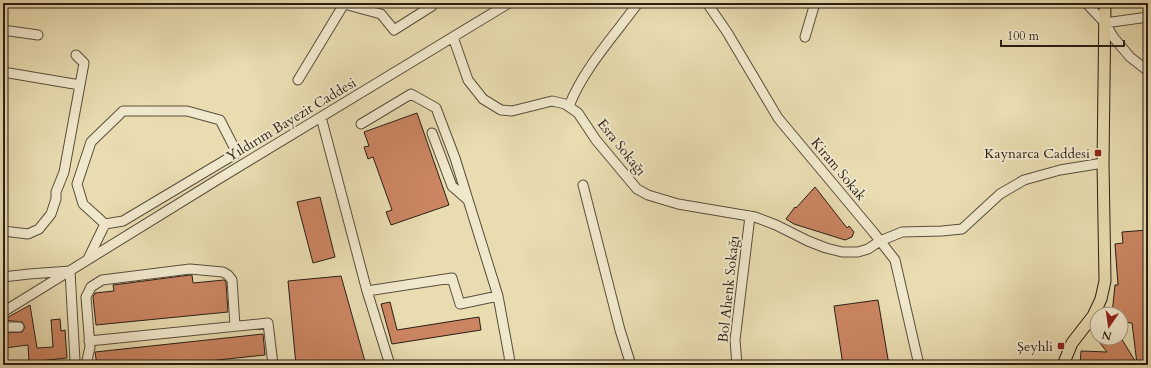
<svg xmlns="http://www.w3.org/2000/svg" width="1151" height="368" viewBox="0 0 1151 368" font-family="Cardo,serif">
  <rect width="100%" height="100%" fill="#e8dcb0"/>
  <filter id="stains"><feTurbulence type="fractalNoise" baseFrequency=".005" numOctaves="4"/><feColorMatrix values="0 0 0 0 .2 0 0 0 0 .09 0 0 0 0 .02 0 0 0 .5 -.17"/></filter>
  <radialGradient id="worn" r=".72"><stop offset=".6" stop-color="#630" stop-opacity="0"/><stop offset="1" stop-color="#630" stop-opacity=".3"/></radialGradient>
  <path fill="#cb8562" stroke="#2a1e16" d="M417 113 449 205 391 225 386 212 392 210 373 157 368 159 364 147 369 146 364 132Z
    M815 187 847 228 849 226 854 232 852 237 845 240 794 224 786 219 795 207 796 208Z
    M320 197 335 257 313 263 297 202Z
    M1147 230 1148 365H1080L1081 351 1107 352 1096 338H1121L1137 364 1132 323 1121 322V314H1112L1115 285H1118L1115 244 1123 243 1122 232Z
    M190 275H192L193 283 224 280 226 282 228 312 96 325 93 297 95 293 114 291 113 285Z
    M341 276 366 365H296L288 281Z
    M878 300 889 365H843L834 306Z
    M390 302 397 330 479 317 481 330 392 344 381 304Z
    M30 305 37 348 53 347 51 320 60 319 61 331 65 330 67 358 29 362 28 345 5 348 4 333 22 332 25 327 22 322 3 320Z
    M263 334 265 355 170 365H97L95 352Z"/>
  <g fill="none" stroke-linecap="round" stroke-linejoin="round">
    <g stroke="#5a4e3c" stroke-width="11">
      <path id="minor" d="M707 3 727 32 778 118 874 233 895 260 919 365
        M1086 3 1105 23 1114 38 1130 57 1148 71
        M1105 23 1148 17
        M3 30 38 35
        M453 37 468 80 483 99 501 110 512 111 552 101 565 104 578 113 596 140 637 189 648 195 678 204 755 217 776 225 808 241 826 248 842 252H858L868 249 880 241 902 232 942 231 962 229 1000 194 1024 180 1060 170 1103 163
        M805 37 815 3
        M3 72 80 85
        M298 80 344 4 381 14 394 30 432 6 433 3
        M569 106C584 68 614 36 638 3
        M123 111H187L220 120 237 153 123 221 105 224 83 204 77 184 91 142Z
        M321 117 367 291 390 365
        M361 124 411 94 436 108 455 158 498 296 509 356 510 365
        M432 133 452 186 468 200
        M583 185 620 330 631 365
        M3 231 28 234 39 229 51 214 56 199V192L64 172 84 63 76 55
        M88 259 105 224
        M3 277 29 274 70 271 75 361 73 365
        M367 291 452 278 460 304 498 296
        M3 312 217 180 509 3
        M3 327H19
        M89 341 268 323 273 365
        M86 365 90 347 86 297 91 287 102 280 190 269 223 272 228 275 232 280 235 326
        M737 365 735 340 750 216"/>
    </g>
    <g stroke="#2a1e16" stroke-width="13">
      <path id="major" d="M1063 365 1072 343 1093 316 1101 299 1105 281 1103 163 1105 3"/>
    </g>
    <use href="#minor" stroke="#f0e8cc" stroke-width="9"/>
    <use href="#major" stroke="#e8dcb0" stroke-width="11"/>
  </g>
  <g fill="#8f2418" stroke="#f0e8cc" stroke-width="1.5">
    <rect x="1094" y="149" width="8" height="8" rx="2"/>
    <rect x="1057" y="342" width="8" height="8" rx="2"/>
  </g>
  <g text-anchor="middle" stroke-width="4" stroke-linejoin="round" paint-order="stroke">
    <g font-size="14" fill="#2a1e16" stroke="#f0e8cc">
      <text transform="translate(291 119) rotate(-31)" y="5">Yıldırım Bayezit Caddesi</text>
      <text transform="translate(622 147) rotate(51)" y="5">Esra Sokağı</text>
      <text transform="translate(839 169) rotate(50)" y="5">Kiram Sokak</text>
      <text transform="translate(728 289) rotate(-84)" y="5">Bol Ahenk Sokağı</text>
    </g>
    <g font-size="14" fill="#2a1e16" stroke="#f0e8cc" text-anchor="end">
      <text x="1090" y="158">Kaynarca Caddesi</text>
      <text x="1053" y="351">Şeyhli</text>
    </g>
  </g>
  <rect width="1151" height="368" fill="none" stroke="#e8dcb0" stroke-width="16"/>
  <rect x="4" y="4" width="1143" height="360" fill="none" stroke="#2a1e16" stroke-width="2"/>
  <rect x="8" y="8" width="1135" height="352" fill="none" stroke="#2a1e16"/>
  <g transform="translate(1109 326) rotate(193)"><circle r="19" fill="#f0e8cc" stroke="#a19783"/>
  <path d="M0-3L7 15L0 10L-7 15Z" fill="#8f2418"/>
  <text y="-6" font-size="11" font-weight="bold" text-anchor="middle" fill="#2a1e16">N</text>
  </g>
  <path d="M1001 40v6h123v-6" fill="none" stroke="#2a1e16" stroke-width="2"/>
  <text x="1007" y="40" font-size="12" fill="#2a1e16" stroke="#f0e8cc" stroke-width="3" paint-order="stroke">100 m</text>
  <rect width="100%" height="100%" filter="url(#stains)"/>
  <rect width="100%" height="100%" fill="url(#worn)"/>
</svg>
